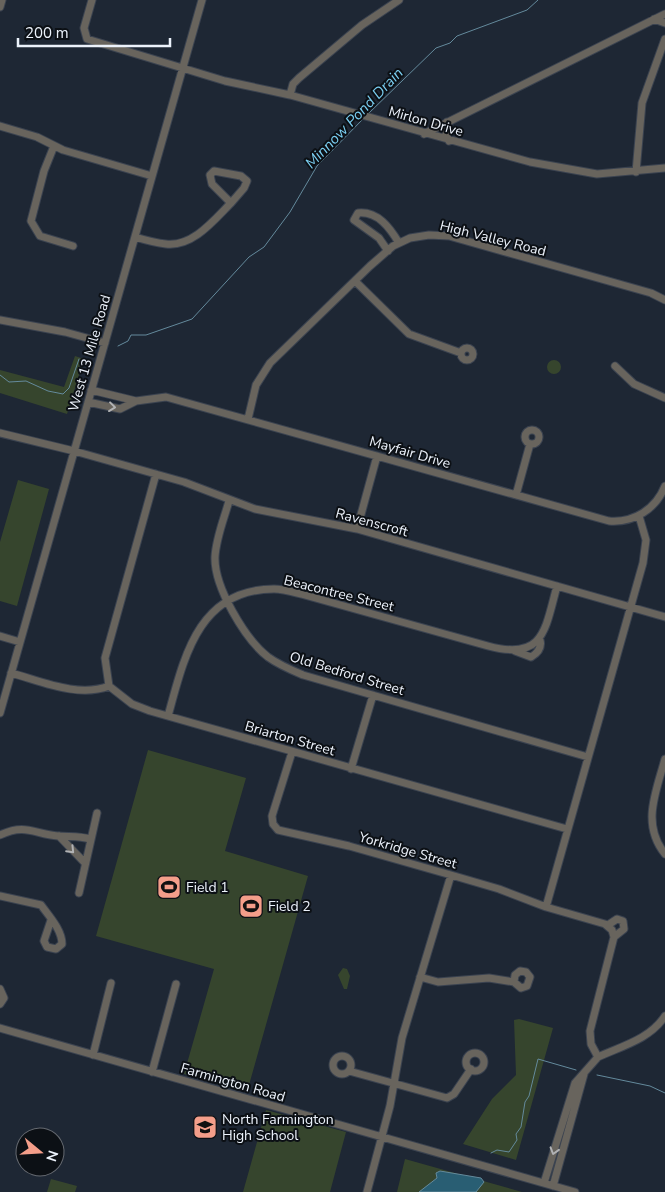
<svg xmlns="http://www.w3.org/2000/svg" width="665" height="1192" viewBox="0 0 665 1192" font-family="'Nunito Sans',sans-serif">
  <rect width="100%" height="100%" fill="#1e2734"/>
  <path fill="#36452d" d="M75 356 84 359 67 414 0 393V370L64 387Z
    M547 367a7 7 0 1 1 14 0a7 7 0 1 1-14 0Z
    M18 480 49 489 17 606 0 601V542Z
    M148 750 246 778 225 851 308 876 247 1092 184 1074 214 969 96 936Z
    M343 968 347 969 350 976 347 989H344L338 975Z
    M519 1019 553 1028 516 1160 463 1144 492 1099 516 1075 514 1020Z
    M266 1110 346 1132 330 1192H243Z
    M405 1159 522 1192H397Z
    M51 1179 77 1186 75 1192H47Z"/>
  <path fill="#295e73" stroke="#648a9c" d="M440 1171 481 1178 484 1182 476 1192H419L437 1178 436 1173Z"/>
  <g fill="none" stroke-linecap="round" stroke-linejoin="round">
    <path stroke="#648a9c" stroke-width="1" d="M368 114 436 48 450 43 457 36 527 10 538 0
      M118 346 128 341 131 335H146L192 319 249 257 264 247 290 212 317 166 363 119
      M0 375 9 382 26 381 48 391 63 394 69 388 79 359
      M597 1075 650 1086 665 1093
      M491 1153 497 1150 509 1152 517 1140 516 1134 521 1127 525 1102 529 1096 538 1059 576 1070"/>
    <g stroke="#3b4350" stroke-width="9">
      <path id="minor" d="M92 0 84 28 87 39 225 81 290 95 530 162 597 174 665 168
        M0 7 2 0
        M654 19 665 23
        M290 95 293 84 299 78 362 25 399 0
        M447 122 446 134 449 141
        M0 126 37 137 63 150 152 176
        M424 134 665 14
        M54 146 44 171 31 221 40 236 73 246
        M214 171 241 176 247 181 244 188 231 203 212 184 210 175Z
        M636 172 642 103 665 39
        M135 237C145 240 156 243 166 244 193 247 214 220 231 203
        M388 251 379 238 354 220 358 213C378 211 390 228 399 243
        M355 281 409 334 461 353
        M0 320 65 332 105 343
        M461 354a6 6 0 1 1 12 0a6 6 0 1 1-12 0Z
        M615 366 634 384 665 398
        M91 390 136 401
        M88 402 120 409 136 401 166 397 609 521C634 523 656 509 665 486
        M248 419 256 385 270 363 370 266 393 246 410 238 429 235 449 236 651 293 665 300
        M525 437a7 7 0 1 1 14 0a7 7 0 1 1-14 0Z
        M0 433 74 451 184 482 255 509 357 529 665 617
        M516 495 530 444
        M229 501C224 519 216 538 215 557 214 587 245 639 268 657 279 665 291 670 303 675L588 757
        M357 529 377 456
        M0 636 20 642
        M515 651 531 657C538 653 542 648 540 640
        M11 673C41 681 78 698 109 686
        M109 686 132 704 150 711 567 829
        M109 686 105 658 156 474
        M0 713 202 0
        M168 716C184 658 198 589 274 589 283 589 293 592 301 594L488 646C544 661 545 630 557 586
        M292 752 272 816 273 824 278 830 349 846 451 875 499 889 546 907 605 924 612 930 614 937 590 1031 591 1044 598 1057 575 1083 544 1183
        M665 759C656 792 641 824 665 854
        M351 769 373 695
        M0 835C26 823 34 834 58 836 70 837 79 836 90 839
        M59 836 85 863
        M79 893 97 813
        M0 896 41 905C49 916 62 930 62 944L56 949 47 947 44 941 51 920
        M546 907 643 563 646 540 639 516
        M608 925 617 919 623 921 624 929 614 937
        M420 977 438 982 489 978 514 982 521 988 527 986 530 977 526 972 520 971 515 975 514 982
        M0 989 4 998 0 1004
        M0 1028 575 1192
        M466 1062a9 9 0 1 1 18 0a9 9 0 1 1-18 0Z
        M93 1055 111 983
        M333 1065a9 9 0 1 1 18 0a9 9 0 1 1-18 0Z
        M598 1057C622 1046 650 1039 665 1016
        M349 1071 447 1098 454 1094 471 1069
        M152 1072 176 984
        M553 1186 584 1074
        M367 1192 390 1106 402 1038 451 875"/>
    </g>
    <use href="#minor" stroke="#68645d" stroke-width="7"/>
  </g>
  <defs><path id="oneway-chevron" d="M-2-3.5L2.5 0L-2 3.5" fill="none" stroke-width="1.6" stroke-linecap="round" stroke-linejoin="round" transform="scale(1.25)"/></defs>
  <g stroke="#b1b2b4">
    <use href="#oneway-chevron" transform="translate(112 407) rotate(7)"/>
    <use href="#oneway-chevron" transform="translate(71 850) rotate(46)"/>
    <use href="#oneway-chevron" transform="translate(554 1151) rotate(107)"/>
  </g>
  <defs>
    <g id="stadium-square" transform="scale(1.25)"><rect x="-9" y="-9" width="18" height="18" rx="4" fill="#f49e8a" stroke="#0c1015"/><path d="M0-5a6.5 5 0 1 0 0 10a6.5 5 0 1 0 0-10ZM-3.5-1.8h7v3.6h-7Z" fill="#111"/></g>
    <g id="school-square" transform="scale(1.25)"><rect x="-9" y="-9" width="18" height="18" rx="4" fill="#f49e8a" stroke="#0c1015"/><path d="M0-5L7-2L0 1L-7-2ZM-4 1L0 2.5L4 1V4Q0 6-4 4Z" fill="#111"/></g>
  </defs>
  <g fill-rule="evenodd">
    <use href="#stadium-square" x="169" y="887"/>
    <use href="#stadium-square" x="251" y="906"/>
    <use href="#school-square" x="205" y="1127"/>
  </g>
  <g text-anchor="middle" stroke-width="4" stroke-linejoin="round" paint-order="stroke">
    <g font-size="14" fill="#ecf2fb" stroke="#0c1015">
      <text transform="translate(426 121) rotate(16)" y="5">Mirlon Drive</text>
      <text transform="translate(493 238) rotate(14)" y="5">High Valley Road</text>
      <text transform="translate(89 353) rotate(-74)" y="5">West 13 Mile Road</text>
      <text transform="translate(410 452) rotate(16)" y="5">Mayfair Drive</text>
      <text transform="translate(372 522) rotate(15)" y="5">Ravenscroft</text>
      <text transform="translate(339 593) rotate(14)" y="5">Beacontree Street</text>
      <text transform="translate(347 673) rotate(17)" y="5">Old Bedford Street</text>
      <text transform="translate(290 738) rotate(16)" y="5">Briarton Street</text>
      <text transform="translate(408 850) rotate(16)" y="5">Yorkridge Street</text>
      <text transform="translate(233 1082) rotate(16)" y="5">Farmington Road</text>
    </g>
    <g font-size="14" fill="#ecf2fb" stroke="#0c1015" text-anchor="start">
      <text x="186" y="892">Field 1</text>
      <text x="268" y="911">Field 2</text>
      <text x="222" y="1124">North Farmington<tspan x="222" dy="16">High School</tspan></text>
    </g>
    <g font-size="15" font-style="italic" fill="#7bcff2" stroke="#0c1015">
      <text transform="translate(354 118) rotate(-46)" y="5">Minnow Pond Drain</text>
    </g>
  </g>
  <g transform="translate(40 1152) rotate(108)"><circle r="24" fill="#0c1015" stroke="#666a71"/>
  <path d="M0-4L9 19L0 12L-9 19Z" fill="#f49e8a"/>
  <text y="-8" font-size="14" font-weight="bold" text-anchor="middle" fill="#ecf2fb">N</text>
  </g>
  <path d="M18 38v8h152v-8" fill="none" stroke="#ecf2fb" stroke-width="2.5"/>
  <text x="25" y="38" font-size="15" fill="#ecf2fb" stroke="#0c1015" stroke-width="4" paint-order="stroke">200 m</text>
</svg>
